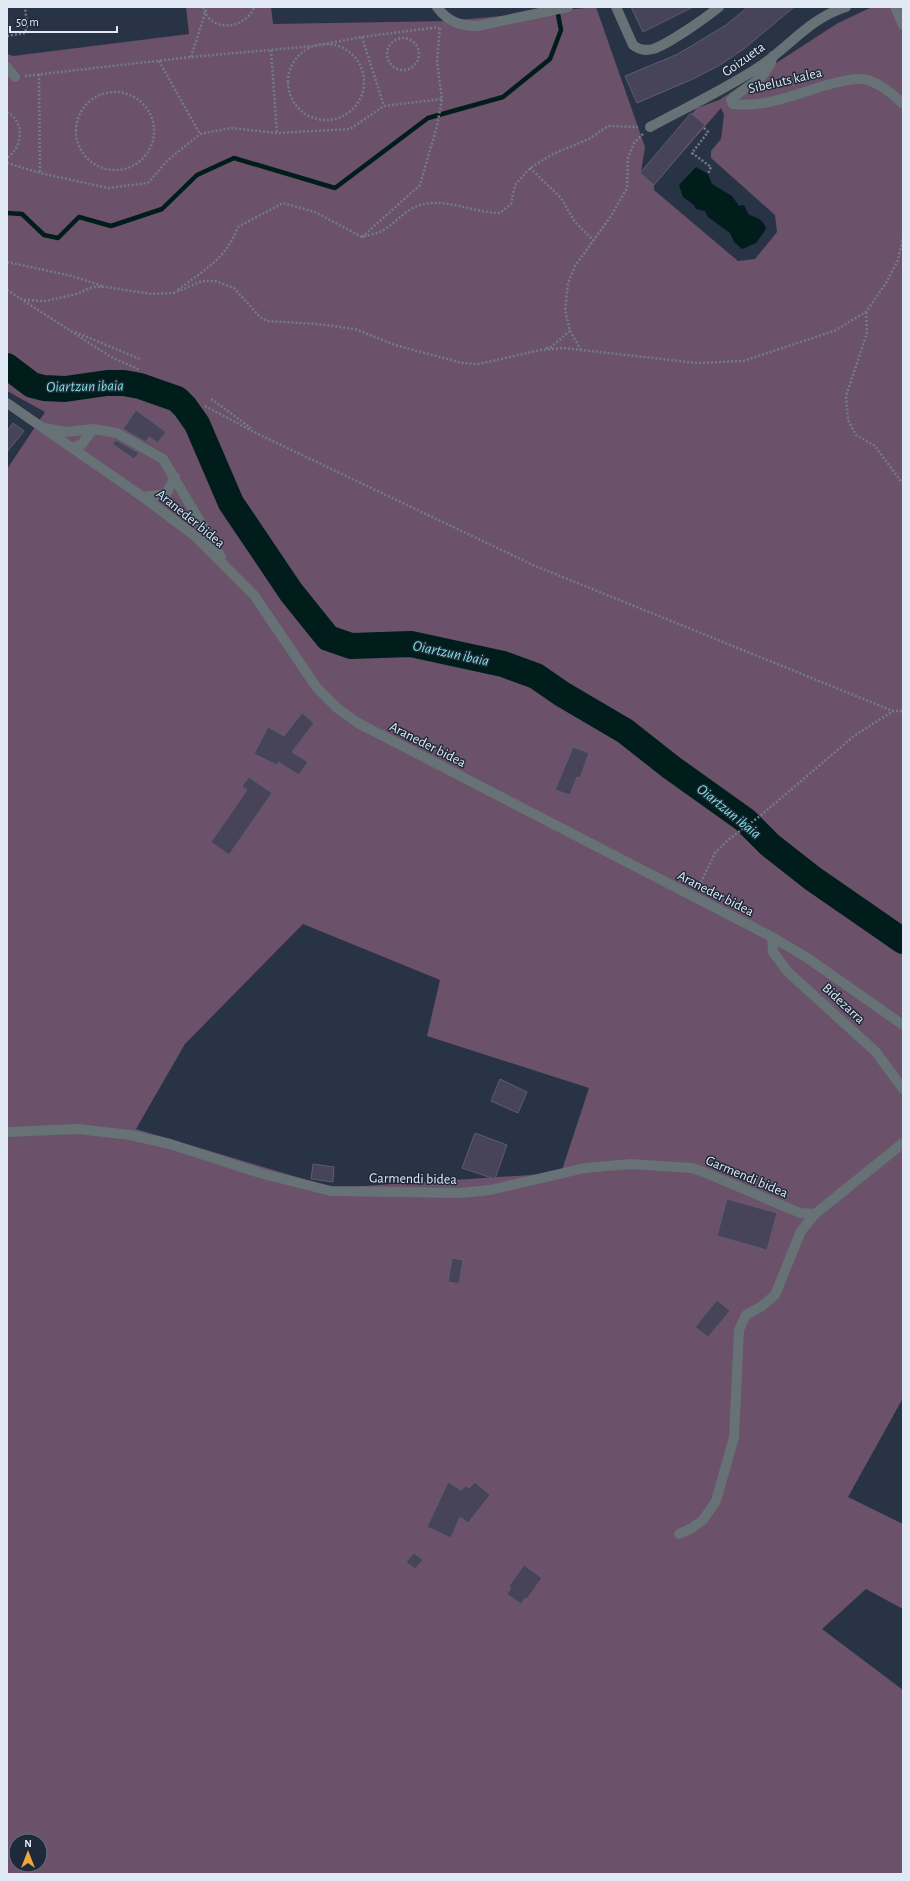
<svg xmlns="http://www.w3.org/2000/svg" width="910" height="1881" viewBox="0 0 910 1881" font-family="'Alegreya Sans',sans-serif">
  <rect width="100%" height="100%" fill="#283345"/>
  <path fill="#6b516a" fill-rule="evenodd" d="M186 7H271L273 24 448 21 596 7 645 147 641 172 697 108 719 100 838 23 872 7H903V1398L848 1497 903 1524V1609L866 1589 822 1629 903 1690V1874H7V469L45 412 7 391V54L13 56 189 34ZM721 108 724 115 721 139 711 151V158L775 215 777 232 755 259 738 261 654 190V185ZM303 924 440 980 427 1036 589 1088 561 1173 334 1188 136 1129 185 1044ZM16 1841H40V1865H16Z"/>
  <path fill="#001d1b" d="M696 167 708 174 712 184 732 196 739 206 744 205 749 215C758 218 763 219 766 229L756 243 742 249 734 242 730 233 708 217 705 211 696 209 694 205 683 197 679 185Z"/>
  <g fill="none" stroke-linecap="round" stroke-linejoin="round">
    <path stroke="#001d1b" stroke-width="4.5" d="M7 213 22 214 44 235 58 238 79 217 111 226 162 209 197 175 234 158 335 188 428 118 503 97 550 59 561 30 557 9"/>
    <path stroke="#001d1b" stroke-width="26" d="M7 366 32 385 44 388 65 389 107 383H124L140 386 177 399 185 407 197 424 231 503 291 592 328 638 351 646 411 644 503 664 536 676 562 694 625 731 672 768 745 820 770 845 812 878 903 941"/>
  </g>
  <path fill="#474358" stroke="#5f5c71" d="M631 7H693L643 32Z
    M748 7H794L745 48 720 65 693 79 637 103 625 76 678 54 726 25Z
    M691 113 705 125 654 185 640 173Z
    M136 410 166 432 158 443 149 437 146 442 123 429Z
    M13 423 24 431 7 452V431Z
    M116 440 139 453 134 459 112 444Z
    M302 713 314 723 292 752 308 762 299 775 278 762 277 765 254 754 268 727 284 736Z
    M573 747 589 753 580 778 577 777 570 795 555 790Z
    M249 777 272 793 229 855 211 842 247 790 242 786Z
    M500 1079 527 1092 518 1113 491 1101Z
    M475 1133 507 1145 495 1179 462 1168Z
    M313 1164 334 1167 333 1182 311 1179Z
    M727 1199 777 1213 767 1250 717 1236Z
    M452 1258 463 1260 459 1284 448 1282Z
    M717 1300 730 1311 708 1337 695 1327Z
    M448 1482 461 1490 466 1486 469 1488 475 1482 490 1495 468 1523 460 1517 451 1538 427 1527Z
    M414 1553 423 1560 415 1569 406 1562Z
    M524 1565 542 1578 527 1599 525 1598 521 1604 507 1594 511 1588 509 1586Z"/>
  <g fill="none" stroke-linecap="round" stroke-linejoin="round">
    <path stroke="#717b8a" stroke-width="2.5" stroke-dasharray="2 2" stroke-linecap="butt" d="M203 7C210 33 245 30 254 7
      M7 36 25 33 27 26 25 7
      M362 37 384 106
      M387 54a16 16 0 1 1 32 0a16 16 0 1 1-32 0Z
      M288 82a38 38 0 1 1 76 0a38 38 0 1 1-76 0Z
      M271 50 277 133
      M191 57 207 7
      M159 61 200 134
      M39 74 40 173
      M25 76 191 57 314 46 362 37 439 27
      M76 131a39 39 0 1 1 78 0a39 39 0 1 1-78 0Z
      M7 112C25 121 23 147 7 158
      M704 128 708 132 692 153 711 167 708 174
      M7 163 40 173 108 188 148 183 167 161 200 134 231 128 277 133 350 129 384 106 442 99
      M530 168 561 198 575 222 594 241
      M362 237 420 185 437 126 442 99 437 61 440 27
      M7 262 72 276 102 286
      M7 290 111 357 140 370
      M178 290C205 269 225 260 238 227L283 203 315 212 362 237C368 235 377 234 382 231 396 223 407 207 424 204 449 199 475 213 500 213L511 204 515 185 530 168 553 154 589 139 608 126 638 127
      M24 300 46 301 76 294 93 287H106L152 294 174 293 202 281H215L234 288 260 317 267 321 318 324 355 329 395 345 462 363 479 364 540 350 564 348 697 363 743 361 834 331 866 312 886 283 898 260 903 237
      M866 312 867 333 846 396 848 420 856 435 875 446 903 484
      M75 332 140 359
      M546 348 551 347 570 331
      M581 350 570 331 565 310 568 283 575 266 611 216 627 188 628 158 634 143 643 134
      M211 399 251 428
      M205 406 260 435 533 565 893 711H903
      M699 886 715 853 729 839 760 816 854 736 893 711"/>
    <path stroke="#667276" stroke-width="10" d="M437 7C448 22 460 26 478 26L568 7
      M616 7 633 45C639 50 645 51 653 49 667 45 707 17 719 7
      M895 7 903 25
      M773 56C765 83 749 82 731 100L733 104C763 108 794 95 823 86 835 83 849 78 862 79 878 81 892 93 903 104
      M7 67 15 77
      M650 127C687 107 724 90 759 67 789 47 810 18 846 7
      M7 403 143 497 195 536 254 595 317 688 337 708 358 723 772 937 806 957 903 1025
      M45 428 66 432 93 429 117 433 163 459 221 557
      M72 448 82 444 93 429
      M143 497 166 494 175 477
      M772 937 773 952 788 972 876 1052 903 1089
      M7 1132 78 1129 130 1135 170 1144 263 1174 331 1191 461 1193 490 1190 585 1168 631 1164 692 1168 706 1173 800 1213 815 1214 903 1143
      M679 1534 692 1528 703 1520 716 1501 734 1437 739 1330 746 1315 762 1306 775 1295 801 1231 815 1214"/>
  </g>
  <g text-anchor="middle" stroke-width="3" stroke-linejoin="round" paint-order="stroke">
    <g font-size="14" fill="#e1e9f4" stroke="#1e293a">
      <text transform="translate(743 59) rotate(-35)" y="5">Goizueta</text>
      <text transform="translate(785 80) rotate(-13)" y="5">Sibeluts kalea</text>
      <text transform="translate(191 518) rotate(39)" y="5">Araneder bidea</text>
      <text transform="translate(428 744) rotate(27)" y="5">Araneder bidea</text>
      <text transform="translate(716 893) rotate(27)" y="5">Araneder bidea</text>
      <text transform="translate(844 1003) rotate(43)" y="5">Bidezarra</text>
      <text transform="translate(747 1176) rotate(23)" y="5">Garmendi bidea</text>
      <text transform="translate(413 1178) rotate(1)" y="5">Garmendi bidea</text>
    </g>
    <g font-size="15" font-style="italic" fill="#7ee2d9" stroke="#1e293a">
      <text transform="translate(85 386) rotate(-1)" y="5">Oiartzun ibaia</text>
      <text transform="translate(451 653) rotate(12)" y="5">Oiartzun ibaia</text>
      <text transform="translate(729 811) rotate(39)" y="5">Oiartzun ibaia</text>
    </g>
  </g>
  <rect width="910" height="1881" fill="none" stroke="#e1e9f4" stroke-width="16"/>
  <g transform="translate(28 1853)"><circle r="19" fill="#1e293a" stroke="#6c7684"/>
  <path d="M0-3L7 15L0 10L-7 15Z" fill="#efa73e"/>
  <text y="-6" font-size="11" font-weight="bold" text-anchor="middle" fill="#e1e9f4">N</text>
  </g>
  <path d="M10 26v6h107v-6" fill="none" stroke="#e1e9f4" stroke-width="2"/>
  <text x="16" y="26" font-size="12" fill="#e1e9f4" stroke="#1e293a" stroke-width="3" paint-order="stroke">50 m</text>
</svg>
